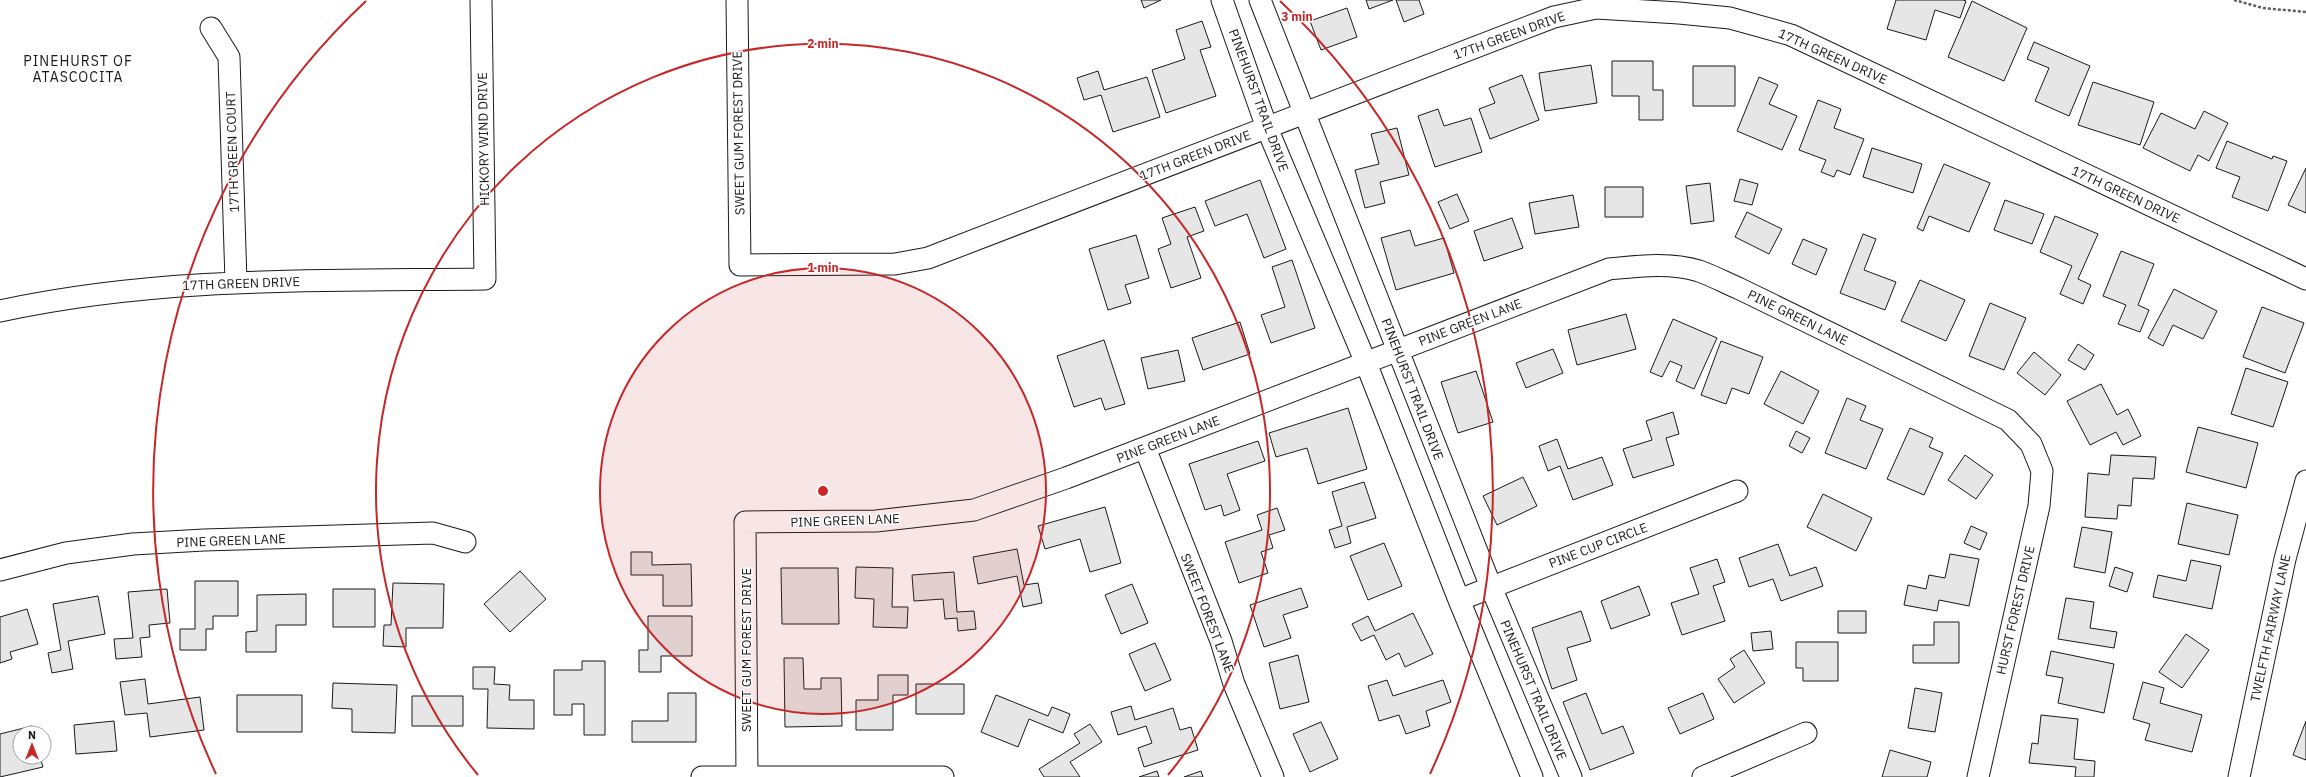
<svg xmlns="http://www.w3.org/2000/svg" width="2306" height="777" viewBox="0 0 2306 777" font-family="'IBM Plex Sans',sans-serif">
  <rect width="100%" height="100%" fill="#fff"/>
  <path fill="#e6e6e6" stroke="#1a1a1a" d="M1141 0H1161L1144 8Z
    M1366 0H1393L1369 9Z
    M1396 0H1419L1424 14 1404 22Z
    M1896 0H1963L1966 1 1960 18 1935 10 1926 40 1887 29Z
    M1972 1 2027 28 2004 81 1948 57Z
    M1347 8 1357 37 1321 50 1310 21Z
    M1202 21 1211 47 1200 50 1216 96 1166 113 1152 70 1185 59 1176 30Z
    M2034 42 2090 66 2069 116 2035 101 2049 68 2027 59Z
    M1612 61H1653V90H1663V120H1639V96H1612Z
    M1591 65 1597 103 1545 111 1539 73Z
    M1693 66H1735V106H1693Z
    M1098 71 1104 90 1147 77 1160 117 1113 132 1101 95 1084 100 1077 78Z
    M1522 75 1539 120 1490 139 1479 109 1495 103 1489 88Z
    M1759 77 1778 85 1769 104 1797 116 1782 150 1737 131Z
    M2093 82 2154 102 2140 145 2078 125Z
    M1818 100 1841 109 1834 128 1864 139 1850 175 1837 170 1834 177 1821 172 1826 160 1799 150Z
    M1438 109 1444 126 1471 118 1482 152 1435 167 1418 116Z
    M2204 111 2228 123 2209 161 2198 155 2190 171 2143 148 2161 113 2195 129Z
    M1397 128 1409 175 1380 182 1385 203 1365 208 1355 170 1379 164 1371 134Z
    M2227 141 2272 159 2273 156 2287 161 2268 211 2232 197 2240 177 2216 168Z
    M1872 148 1922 164 1913 193 1863 177Z
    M1944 164 1990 183 1969 232 1929 216 1923 231 1917 228Z
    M2306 168V213L2288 205Z
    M1740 179 1758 184 1752 205 1734 201Z
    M1260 180 1286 249 1264 258 1247 214 1215 226 1205 201Z
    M1710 183 1714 221 1691 224 1686 186Z
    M1605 187H1643V217H1605Z
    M1457 194 1469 221 1450 229 1438 202Z
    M1573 195 1579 227 1535 234 1529 203Z
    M2005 200 2044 214 2032 244 1994 230Z
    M1195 207 1204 231 1187 237 1201 278 1171 288 1158 249 1171 244 1162 218Z
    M1747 212 1782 229 1769 254 1735 237Z
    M2055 216 2098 234 2078 279 2091 285 2083 304 2060 294 2072 266 2040 252Z
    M1512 218 1523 248 1484 261 1474 231Z
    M1410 230 1415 246 1444 238 1454 273 1396 290 1381 238Z
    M1863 234 1876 239 1864 270 1896 282 1885 310 1840 293Z
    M1136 235 1149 278 1125 285 1131 303 1108 310 1089 249Z
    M1803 239 1827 249 1816 275 1792 264Z
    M2121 251 2154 264 2138 305 2149 310 2140 332 2118 324 2126 305 2103 296Z
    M1292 260 1315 328 1271 343 1261 315 1285 307 1272 267Z
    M1920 280 1965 300 1946 341 1901 321Z
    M2174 289 2217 311 2203 339 2173 325 2163 346 2148 338Z
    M1990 303 2026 318 2004 370 1969 356Z
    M2262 307 2304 323 2285 373 2243 357Z
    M1626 314 1636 349 1577 365 1568 330Z
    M1673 319 1717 338 1694 389 1676 381 1682 366 1670 361 1662 377 1650 372Z
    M1240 322 1250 354 1203 370 1192 338Z
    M1104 340 1125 404 1105 410 1101 398 1074 407 1057 356Z
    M1721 341 1763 357 1749 394 1732 388 1726 404 1701 395Z
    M2078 344 2094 355 2085 370 2068 360Z
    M1553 349 1563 373 1526 388 1516 363Z
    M1178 350 1185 381 1148 389 1141 358Z
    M2034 352 2061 375 2045 395 2017 373Z
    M2246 368 2288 382 2273 427 2231 414Z
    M1476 371 1493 422 1458 433 1441 382Z
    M1781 371 1819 391 1803 424 1764 404Z
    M2101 384 2117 415 2128 409 2141 436 2123 445 2116 432 2090 445 2067 401Z
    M1847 398 1866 406 1860 420 1883 429 1866 469 1825 453Z
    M1348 408 1367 469 1318 484 1307 448 1276 457 1269 433Z
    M1673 412 1679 434 1666 438 1674 465 1633 478 1623 449 1652 440 1646 421Z
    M2198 427 2258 443 2246 488 2186 472Z
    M1910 428 1933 438 1929 447 1943 453 1924 495 1887 479Z
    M1796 431 1810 438 1802 453 1789 446Z
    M1557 439 1568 469 1602 457 1613 485 1573 500 1560 466 1548 471 1539 446Z
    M1258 441 1265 461 1227 474 1240 510 1224 516 1221 505 1205 510 1189 464Z
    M1965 455 1993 475 1976 499 1948 480Z
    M2111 455 2156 457 2154 479 2133 478 2131 506 2118 505 2117 519 2085 517 2088 473 2109 475Z
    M1523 477 1537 506 1497 525 1483 496Z
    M1364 482 1376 518 1347 527 1351 543 1335 548 1329 530 1342 526 1332 492Z
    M1823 494 1872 518 1856 551 1807 527Z
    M2187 503 2238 515 2229 555 2178 544Z
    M1105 507 1121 563 1090 572 1080 539 1045 549 1038 526Z
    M1277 508 1285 530 1269 535 1273 548 1261 552 1268 573 1239 583 1225 542 1262 530 1257 515Z
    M1971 526 1987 533 1980 550 1964 543Z
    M2082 527 2112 532 2105 573 2074 567Z
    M1384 543 1402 586 1368 600 1350 556Z
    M1778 544 1790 576 1816 567 1823 586 1781 601 1773 579 1749 587 1739 558Z
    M1017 549 1024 585 1038 583 1042 603 1023 607 1017 576 978 584 973 557Z
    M631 552H652V565L691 564 692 606H663V575H631Z
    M1950 554 1979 559 1969 606 1939 600 1937 611 1904 605 1908 585 1926 589 1929 575 1945 578Z
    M1717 559 1725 582 1713 586 1725 621 1682 635 1671 603 1699 594 1690 568Z
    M2191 560 2221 566 2212 609 2153 597 2158 575 2186 581Z
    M856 567 893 568 892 607H908L907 628 873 627 874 599 855 598Z
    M2115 567 2133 573 2127 592 2109 586Z
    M781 568H838L839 624H782Z
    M520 571 546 599 510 632 484 604Z
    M954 572 957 612 974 611 976 629 958 631 957 618 945 619 943 599 914 601 912 575Z
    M195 581H238V616H213V629H206V650H180V629H195Z
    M393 583 444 584 443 628H406V647L383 646 384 625H391Z
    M1132 584 1148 623 1121 634 1105 595Z
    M1639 586 1650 615 1611 629 1601 601Z
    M1301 588 1308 607 1283 615 1291 638 1264 647 1250 605Z
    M167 589 170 623 149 625 150 637 140 638 142 657 116 659 114 639 133 638 128 592Z
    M333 589H375V627H333Z
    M306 594V625H276V652H246V632L257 631V595Z
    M98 596 105 634 68 641 73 669 52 673 48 653 61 650 53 604Z
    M2066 598 2094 602 2090 628 2117 632 2114 648 2058 639Z
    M27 609 38 644 10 652 12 659 0 663V617Z
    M1581 611 1591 641 1567 648 1577 680 1552 689 1532 628Z
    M1838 611H1866V633H1838Z
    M1413 613 1433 654 1405 667 1399 653 1386 660 1374 635 1361 641 1352 624 1368 616 1375 631Z
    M648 616H692V656H661V672H639V650H648Z
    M1934 622H1959V663H1913V645H1934Z
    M1771 631 1773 649 1753 651 1751 633Z
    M2186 634 2209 650 2182 688 2159 672Z
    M1796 642H1838V681H1803V668H1796Z
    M1155 643 1171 680 1145 691 1129 654Z
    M1744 650 1765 683 1734 703 1718 679 1735 667 1730 659Z
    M2051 651 2114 664 2104 713 2058 703 2063 678 2046 675Z
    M1298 655 1309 702 1280 709 1269 663Z
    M784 658H803L804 689H821V678H841L842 726 785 727Z
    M582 661H605V735H584V704H572V715H554V670H582Z
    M473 667H495L494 684 510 685 509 700H534V729L487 728 488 689H473Z
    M878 675H908V695H893V730H856V700H878Z
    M145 679 148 704 200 697 204 730 150 737 147 713 125 715 120 682Z
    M1387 680 1393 696 1443 680 1451 702 1426 711 1430 726 1406 734 1399 715 1379 721 1368 686Z
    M2143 682 2164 688 2160 703 2202 715 2192 752 2145 740 2150 724 2133 719Z
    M333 683 397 685 395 733 352 732V709L332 708Z
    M916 684H964V714H916Z
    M1915 688 1942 693 1935 732 1908 728Z
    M668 693H696V742H632V721H668Z
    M1586 693 1602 734 1623 726 1634 753 1590 770 1563 702Z
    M1703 693 1714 719 1680 734 1668 708Z
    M237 695H302V732H237Z
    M996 695 1048 716 1052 707 1070 714 1063 733 1029 719 1018 747 981 732Z
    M412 696H463V726H412Z
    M1131 706 1135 720 1173 708 1180 730 1191 727 1198 750 1144 767 1138 748 1152 743 1146 726 1118 735 1111 712Z
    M2041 715 2078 719 2074 759 2095 761 2094 777H2075L2076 767 2029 763 2032 743 2038 744Z
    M114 721 117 751 76 754 74 725Z
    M2306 721V760L2293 755Z
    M1321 722 1338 759 1310 772 1293 734Z
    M1090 724 1102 742 1070 762 1080 777H1044L1039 769 1080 743 1074 734Z
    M32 726 34 733H20V757H40L43 767 0 777V734Z
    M1890 750 1931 762 1927 777H1882Z
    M1157 771 1159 777H1139Z
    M1201 771 1203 777H1184Z"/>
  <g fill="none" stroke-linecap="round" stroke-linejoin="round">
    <g stroke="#1a1a1a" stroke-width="23">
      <path id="minor" d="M737 0 740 265 895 264 928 258 1554 17 1596 8 1679 13 1730 18 1791 35 2306 279
        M1222 0 1267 128 1366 363 1459 600 1532 777
        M1260 0 1491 587 1571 777
        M211 28 229 57 236 282
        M0 311C159 276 323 281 485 279L481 0
        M1145 448 1221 641 1234 684 1273 777
        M0 570 66 553 133 544 204 540 433 533 465 542
        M1459 600 1737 491
        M702 777H943
        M747 777 745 522 876 521 974 510 1066 478 1609 269C1639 266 1670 262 1699 271 1713 276 1726 283 1740 289L2008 420 2031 444 2042 471 2039 506 1978 777
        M1703 777 1806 733
        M2239 777 2285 559 2306 481"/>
    </g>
    <path stroke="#5f5f5f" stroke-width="2.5" stroke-dasharray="3 2" stroke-linecap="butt" d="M2234 0 2263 8 2306 12"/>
    <use href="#minor" stroke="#fff" stroke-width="21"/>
  </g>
  <circle cx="823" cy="491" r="223" fill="#c62828" fill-opacity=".12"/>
  <g fill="none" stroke="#c62828" stroke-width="2">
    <circle cx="823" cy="491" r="223"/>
    <path d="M478 775A447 447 0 1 1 1168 775"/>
    <path d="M216 774A670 670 0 0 1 366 1M1280 1A670 670 0 0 1 1430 774"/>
  </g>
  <g text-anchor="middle" stroke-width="3" stroke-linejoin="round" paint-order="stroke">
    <g font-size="13" fill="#1a1a1a" stroke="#fff">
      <text transform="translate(1509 35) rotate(-20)" y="5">17TH GREEN DRIVE</text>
      <text transform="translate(1833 56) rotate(24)" y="5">17TH GREEN DRIVE</text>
      <text transform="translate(1259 100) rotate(70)" y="5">PINEHURST TRAIL DRIVE</text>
      <text transform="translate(738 133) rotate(-91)" y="5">SWEET GUM FOREST DRIVE</text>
      <text transform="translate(483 139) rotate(-91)" y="5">HICKORY WIND DRIVE</text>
      <text transform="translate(232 152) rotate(-92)" y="5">17TH GREEN COURT</text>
      <text transform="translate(1195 155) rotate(-21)" y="5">17TH GREEN DRIVE</text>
      <text transform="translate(2126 194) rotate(25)" y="5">17TH GREEN DRIVE</text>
      <text transform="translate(241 283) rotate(-2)" y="5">17TH GREEN DRIVE</text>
      <text transform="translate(1798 317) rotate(26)" y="5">PINE GREEN LANE</text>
      <text transform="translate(1470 322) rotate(-21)" y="5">PINE GREEN LANE</text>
      <text transform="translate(1413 389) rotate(69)" y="5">PINEHURST TRAIL DRIVE</text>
      <text transform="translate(1168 439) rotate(-21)" y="5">PINE GREEN LANE</text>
      <text transform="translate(845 520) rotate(-2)" y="5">PINE GREEN LANE</text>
      <text transform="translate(231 540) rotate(-2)" y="5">PINE GREEN LANE</text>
      <text transform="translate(1598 545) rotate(-21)" y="5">PINE CUP CIRCLE</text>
      <text transform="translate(2015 610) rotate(-77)" y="5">HURST FOREST DRIVE</text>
      <text transform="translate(1208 613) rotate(69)" y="5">SWEET FOREST LANE</text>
      <text transform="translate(2270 628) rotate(-78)" y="5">TWELFTH FAIRWAY LANE</text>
      <text transform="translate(746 650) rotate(-90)" y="5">SWEET GUM FOREST DRIVE</text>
      <text transform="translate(1534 690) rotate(67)" y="5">PINEHURST TRAIL DRIVE</text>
    </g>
    <g font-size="14" letter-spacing="1" fill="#1a1a1a" stroke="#fff">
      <text x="78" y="66">PINEHURST OF<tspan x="78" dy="16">ATASCOCITA</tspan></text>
    </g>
  </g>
  <circle cx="823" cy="491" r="6" fill="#c62828" stroke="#fff" stroke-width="2"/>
  <g font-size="12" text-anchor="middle" font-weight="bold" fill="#c62828" stroke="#fff" stroke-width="3" stroke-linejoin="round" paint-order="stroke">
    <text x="1297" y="21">3 min</text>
    <text x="823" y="48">2 min</text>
    <text x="823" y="272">1 min</text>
  </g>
  <g transform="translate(32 745)"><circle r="19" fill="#ffffff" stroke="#a3a3a3"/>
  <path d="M0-3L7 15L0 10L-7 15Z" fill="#c62828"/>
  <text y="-6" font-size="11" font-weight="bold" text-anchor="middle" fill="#1a1a1a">N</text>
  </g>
</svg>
